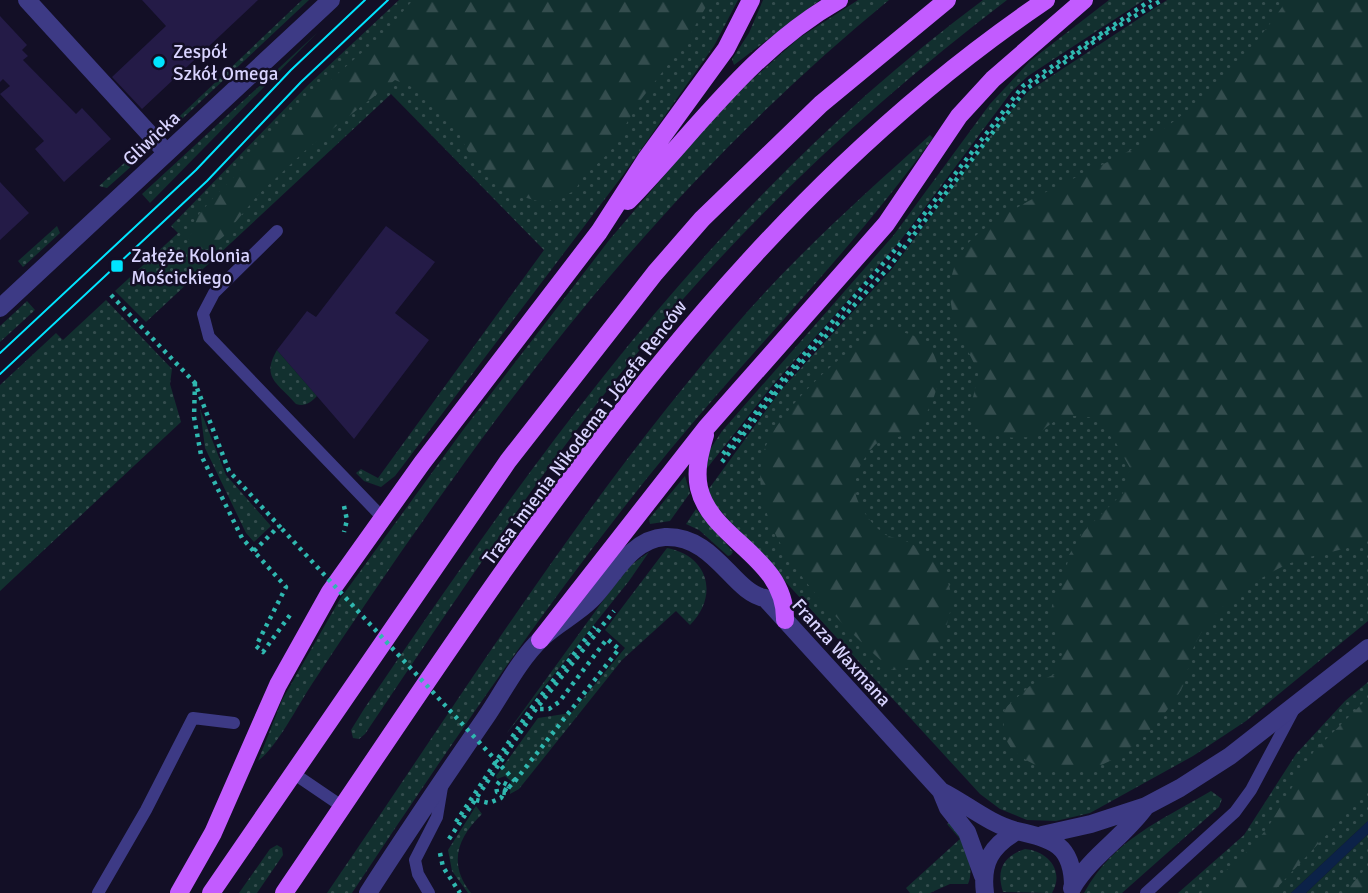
<svg xmlns="http://www.w3.org/2000/svg" width="1368" height="893" viewBox="0 0 1368 893" font-family="Signika,sans-serif">
  <defs>
    <pattern id="grass-dots" width="8" height="8" patternUnits="userSpaceOnUse" patternTransform="scale(1.75)"><rect width="8" height="8" fill="#12302f"/><path d="M2 2h.1M6 6h.1" fill="none" stroke="#344d4e" stroke-width="1.8" stroke-linecap="round"/></pattern>
    <pattern id="forest-firs" width="22" height="20" patternUnits="userSpaceOnUse" patternTransform="scale(1.75)"><rect width="22" height="20" fill="#12302f"/><path d="M5 1l3.5 6h-7zM16 11l3.5 6h-7z" fill="#344d4e"/></pattern>
  </defs>
  <rect width="100%" height="100%" fill="#130f26"/>
  <path fill="url(#grass-dots)" d="M302 0H309L167 133 163 132Z
    M399 0H738L714 46 623 175 395 476 381 487 364 481 356 473 361 469 378 478 544 250 391 94 146 322 115 291 178 233 171 226 308 85Z
    M763 0H820L734 65 732 59 749 33Z
    M858 0H889C718 140 577 304 450 483 402 549 357 616 312 684 298 705 277 747 258 761L282 700 340 599 463 430 610 239 728 101 799 38Z
    M983 0H1007C890 89 782 187 684 298 565 433 465 585 365 734L359 739 353 738 351 730 364 709C544 443 722 194 983 0Z
    M1109 0H1144L1028 76 1012 91 900 241 771 387 704 472 709 451 722 431 893 236 990 104 1030 61Z
    M1167 0H1368V621L1246 721 1193 756 1090 813 1056 821 1027 820 1000 809 980 794 716 506 708 490 781 390 892 269 1003 119 1029 91Z
    M317 33 150 203 142 194Z
    M930 135 933 138C853 249 757 345 670 450 554 591 453 741 352 893H327C462 696 589 491 748 311 804 248 867 192 930 135Z
    M145 144 144 155 107 188 99 186Z
    M57 226 60 233 23 267 18 261Z
    M106 300 172 369 170 384 181 422 0 591V385L56 333 63 340Z
    M27 301 35 310 0 342V326Z
    M277 350 317 396C310 403 305 407 296 404 277 382 261 378 277 350Z
    M200 409 226 475 271 526 254 542 246 533 205 448Z
    M685 476 690 493 670 521 650 524 649 519Z
    M696 509 733 552 731 555 728 556 699 530 686 524Z
    M667 548C709 556 719 596 690 625L676 611 622 660 519 789 510 794 511 781 505 776 497 779 496 776 538 718 571 713 625 648 605 630Z
    M649 552 629 581 507 733 610 591 631 565Z
    M1368 682V821L1291 893H1178L1244 835 1296 754 1345 701Z
    M1211 791 1222 799 1219 807 1122 893H1084C1113 840 1160 821 1211 791Z
    M476 806 482 814C457 838 448 864 471 893H468L452 871 448 850Z
    M949 823C963 836 976 866 968 884H950L930 893H910L906 888 960 839 947 824Z
    M1368 834V893H1306Z
    M277 845 282 848 283 855 257 893H239L270 849Z
    M1025 849C1048 851 1065 871 1052 893L1003 892C996 870 1003 856 1025 849Z"/>
  <path fill="url(#forest-firs)" d="M413 0H710L685 43 639 102 610 152 582 178 575 191 544 203 510 193 490 179 467 150 457 129 444 115 424 99 419 90 395 80 307 149 258 195 224 236 208 249H194L188 241 199 214 214 197 318 91 383 34Z
    M1287 0H1368V541C1345 551 1319 553 1296 561 1274 569 1254 582 1236 596 1218 609 1201 628 1193 649 1188 662 1188 678 1181 690 1149 742 1086 799 1023 758 1003 745 1002 731 1005 708L1031 685 1055 674 1062 654 1049 613 1064 580 1069 555 1082 533 1123 493 1130 468 1116 443 1095 418C1064 413 1058 416 1035 437 1001 438 992 441 969 414L979 372C959 335 936 295 961 253 984 213 1094 172 1136 147 1199 109 1246 60 1287 0Z
    M878 330C897 331 913 331 927 345 951 368 932 418 908 433 897 440 882 437 874 446 863 459 855 471 855 489 855 503 872 525 883 533 889 538 900 538 908 542 935 555 957 580 950 612 947 625 943 641 934 651 921 665 910 669 892 670 840 624 751 540 761 464 766 419 842 353 878 330Z
    M1368 698V791L1272 893H1201L1251 848 1268 827 1314 751Z
    M1368 866V893H1344Z"/>
  <path fill="#0c2248" d="M1368 821V834L1306 893H1291Z"/>
  <path fill="#241b47" d="M142 0H258L142 109 112 77 166 26Z
    M0 16 27 45 22 50 28 56 23 60 76 114 82 108 111 139 64 182 35 149 44 141 0 94 10 86 3 79 0 82Z
    M0 182 29 213 0 240Z
    M386 226 435 262 395 313 429 340 354 439 277 350 307 311 316 317Z"/>
  <g fill="none" stroke-linecap="round" stroke-linejoin="round">
    <path stroke="#2fb8b0" stroke-width="4.5" stroke-dasharray="3.5 5" stroke-linecap="butt" d="M908 235 1023 86 1151 0
      M111 295 195 383 229 471 282 529
      M195 383 194 417 201 455 242 538 286 587 256 646 263 652 290 615
      M723 454 779 383 902 242
      M722 462 786 380 890 266 1026 89 1108 32 1162 0
      M344 506 347 520 344 532
      M254 551 279 526
      M515 781 619 649 607 639 559 702 549 709H534
      M476 800 489 803 501 798 508 785 500 781 496 786 497 792 506 793 509 787
      M456 822 530 710 595 627
      M449 839 536 709 614 611
      M440 853 443 867 460 893"/>
    <path stroke="#3d3a85" stroke-width="12" d="M277 231 214 293 203 314 209 337 382 517
      M293 773 343 807
      M98 893 146 810 193 718 234 723
      M429 893 418 874 415 860 437 817 442 787
      M1146 893 1235 812 1251 790 1293 711"/>
    <path stroke="#3d3a85" stroke-width="18" d="M27 0 166 152
      M941 791C967 804 989 824 1017 831
      M1042 835 1091 824 1146 806 1180 788 1230 756 1368 648
      M1072 888C1092 855 1124 837 1146 806
      M368 893C406 834 446 775 486 717 503 692 519 660 541 639 556 624 576 615 591 600 613 578 630 539 665 537 715 535 733 593 765 598L941 791 948 808 967 832 983 876
      M985 893C981 863 991 846 1017 831 1052 839 1073 844 1073 887"/>
    <path stroke="#3d3a85" stroke-width="18" d="M0 308 331 0"/>
    <path stroke="#c25bff" stroke-width="18" d="M628 201C697 130 751 50 839 0
      M705 435C700 452 695 470 699 488 711 540 786 557 785 620
      M540 640 706 428 886 224 959 116 993 79 1084 0
      M179 893 213 833 278 685 330 592 422 463 599 232 646 159 726 49 751 0
      M211 893 508 461 655 273 702 219 821 104 947 0
      M284 893C504 570 716 223 1046 0"/>
    <path stroke="#00e5ff" stroke-width="2" d="M0 353 196 170 291 70 365 0
      M0 374 207 181 301 82 388 0"/>
    <path stroke="#2fb8b0" stroke-width="4.5" stroke-dasharray="3.5 5" stroke-linecap="butt" d="M282 529 515 781 509 787"/>
  </g>
  <g fill="#00e5ff" stroke="#130f26" stroke-width="2.5">
    <circle cx="159" cy="62" r="7"/>
    <rect x="110" y="259" width="14" height="14" rx="3.5"/>
  </g>
  <g text-anchor="middle" stroke-width="5" stroke-linejoin="round" paint-order="stroke">
    <g font-size="19" fill="#d9d4ff" stroke="#130f26" text-anchor="start">
      <text x="173" y="58">Zespół<tspan x="173" dy="22">Szkół Omega</tspan></text>
      <text x="131" y="262">Załęże Kolonia<tspan x="131" dy="22">Mościckiego</tspan></text>
    </g>
    <g font-size="19" fill="#d9d4ff" stroke="#130f26">
      <text transform="translate(151 138) rotate(-43)" y="7">Gliwicka</text>
      <text transform="translate(584 432) rotate(-53)" y="7">Trasa imienia Nikodema i Józefa Renców</text>
      <text transform="translate(842 652) rotate(48)" y="7">Franza Waxmana</text>
    </g>
  </g>
</svg>
